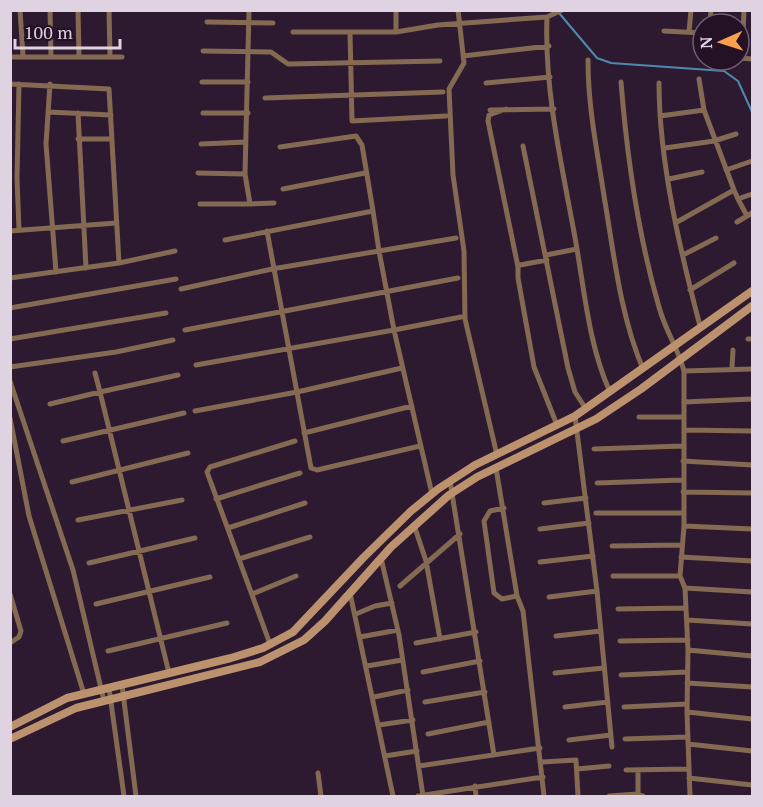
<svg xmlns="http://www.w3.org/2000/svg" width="763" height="807" viewBox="0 0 763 807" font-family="'PT Serif',serif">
  <rect width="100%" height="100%" fill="#2e1a30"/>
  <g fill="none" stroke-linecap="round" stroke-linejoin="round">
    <path stroke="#4e8aae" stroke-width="2" d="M559 13 597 58 611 63 724 71 738 81 752 112"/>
    <path stroke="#846a53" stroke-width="5" d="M20 10 23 56
      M50 10 51 57
      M78 10 79 57
      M396 10V32
      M458 10 464 63 449 89 453 175 464 251 465 319 497 455
      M547 17C544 96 564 173 577 249 585 297 590 348 610 392
      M207 22 273 23
      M710 24 711 10
      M664 31 703 33
      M293 32H396L438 25 547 17 562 10
      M350 32 352 121 446 116
      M689 32 691 10
      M203 51 271 52 288 64 440 61
      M463 56 549 46
      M10 57H110L109 10
      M110 57H122
      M739 58 752 59
      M742 58 744 10
      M588 60C588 108 597 149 604 196 614 254 620 315 643 369
      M699 79 704 110
      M202 82H248
      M621 82C627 157 638 235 659 307 665 330 678 348 684 371V526L680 576 685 588 688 650 687 712 690 796
      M486 83 550 77
      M659 83C659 161 680 250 700 326
      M10 84 109 89 119 263 10 278
      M19 84 17 178 19 229
      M50 84 46 144 56 272
      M265 98 443 92
      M506 109 489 115 488 121 518 267
      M490 110 554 109
      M48 112 111 115
      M78 113 86 268
      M203 113H248
      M660 116 704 110 734 190
      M78 139H112
      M201 144 246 142
      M523 146 568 368 575 392 586 409
      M280 147 356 136 362 145 373 211
      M665 148 714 141 736 134
      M726 170 752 161
      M198 173 245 174
      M669 179 702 172
      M283 189 365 173
      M738 199 747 216
      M200 204H250L245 174 249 10
      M250 204 274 203
      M677 222 734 190 738 199 752 194
      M737 222 752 213
      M10 231 116 223
      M267 231 311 468 317 470 420 446
      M456 238 379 251 394 330 461 317
      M546 255 577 249
      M683 255 716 238
      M547 260 520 265 518 267V278L534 367 557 425
      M119 263 175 251
      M181 289 272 269 379 251 373 211 225 240
      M690 290 734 263
      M10 308 176 279
      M185 330 458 278
      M10 339 166 313
      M748 339H752
      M196 365 394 330 432 494
      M10 367 116 352 173 340
      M732 368 733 350
      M684 371 752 369
      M95 373 100 392 178 375
      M10 381 73 570 104 701
      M684 402 752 399
      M50 404 100 392 169 673
      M195 411 297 392 402 368
      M575 416 597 591 612 747
      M639 417H684
      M10 418 29 516 84 694
      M684 430 752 431
      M304 433 412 406
      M63 441 184 413
      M594 449 683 446
      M683 461 752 465
      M496 468 517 596 523 611 544 796
      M450 481 494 755
      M72 482 188 453
      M597 483 682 480
      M683 492 752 493
      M216 499 300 473
      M544 503 586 498
      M504 508 490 511 484 521 494 593 502 599 517 596
      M596 513H683
      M78 520 182 500
      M414 525 426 561 440 639
      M684 526 752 529
      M228 528 305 503
      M540 529 589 523
      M612 546 682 545
      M681 557 752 561
      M381 558 399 635 423 796
      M239 559 310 537
      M540 562 593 556
      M89 563 195 538
      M613 576H680
      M400 586 460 534
      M685 588 752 592
      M350 593 393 796
      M10 594 21 631 19 637 10 643
      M252 594 296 576
      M549 597 597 591
      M96 604 210 577
      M618 609 686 608
      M356 614 375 606 392 603
      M687 620 752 624
      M556 636 601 631
      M360 637 398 630
      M620 641 688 640
      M416 643 476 632
      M270 644 207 472 210 467 295 441
      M688 650 752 656
      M108 651 227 623
      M367 666 402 660
      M423 672 480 661
      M555 673 604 668
      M621 675 687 672
      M687 683 752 687
      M122 685 136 796
      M109 688 124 796
      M374 697 408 690
      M425 702 485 692
      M565 707 608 702
      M624 707 687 704
      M687 712 752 719
      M379 725 413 720
      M428 734 489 722
      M625 739 688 737
      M569 740 611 735
      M688 744 752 751
      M385 756 417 751
      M542 762 576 760 578 796
      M419 766 540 748
      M577 769 609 766
      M626 770 689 769
      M638 770V794
      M318 773 321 796
      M689 778 752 785
      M475 786 476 796
      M418 796 543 777
      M609 796 638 794 643 796"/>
    <path stroke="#bc926e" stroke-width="8" d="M10 727 67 698 231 658 263 648 293 632 364 557 411 511 438 489 475 465 575 416 752 291
      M10 739 76 708 260 662 304 640 325 621 391 547 449 495 477 477 596 419 641 389 752 306"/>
  </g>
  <rect width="763" height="807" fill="none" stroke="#e0d3e1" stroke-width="24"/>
  <g transform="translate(721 42) rotate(267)"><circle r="28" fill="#241126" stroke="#6f5f71" stroke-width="1.5"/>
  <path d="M0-4.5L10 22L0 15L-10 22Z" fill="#f9a04c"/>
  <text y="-9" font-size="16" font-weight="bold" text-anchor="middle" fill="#e0d3e1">N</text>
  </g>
  <path d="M15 39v9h105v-9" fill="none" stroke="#e0d3e1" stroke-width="3"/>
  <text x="24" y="39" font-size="18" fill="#e0d3e1" stroke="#241126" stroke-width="4.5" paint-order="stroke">100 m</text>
</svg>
